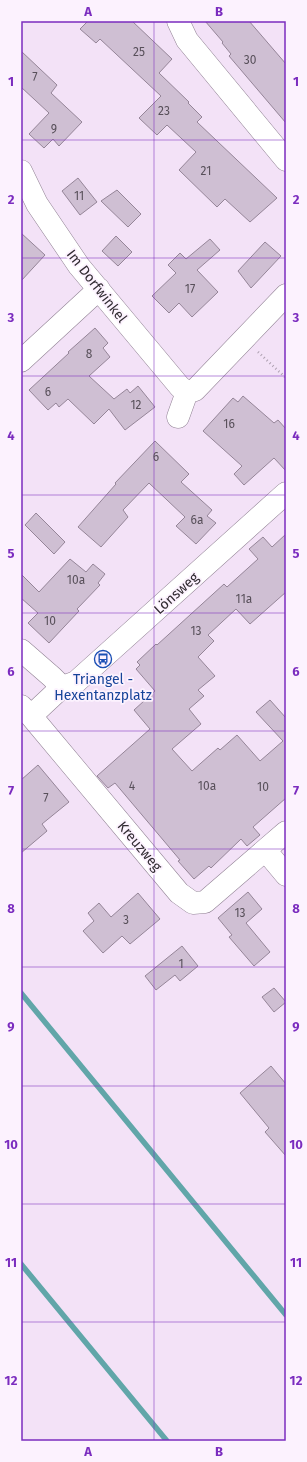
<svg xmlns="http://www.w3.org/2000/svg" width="307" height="1462" viewBox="0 0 307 1462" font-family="'Fira Sans',sans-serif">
  <rect width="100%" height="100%" fill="#f3e2f7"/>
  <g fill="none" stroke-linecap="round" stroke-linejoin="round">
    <path stroke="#61a6a9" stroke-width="5.5" d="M21 993 286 1315
      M21 1264 167 1441"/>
  </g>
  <path fill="#cfbfd3" stroke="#958598" d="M88 21H132L172 59 159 73 189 102 188 103 202 117 197 122 277 198 250 222 225 199 217 207 179 170 196 152 167 125 157 135 139 118 161 96 100 39 96 43 80 29Z
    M205 21H249L286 64V123L229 56 231 54 222 43 223 42Z
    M21 51 57 85 51 93 82 122 59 146 53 139 44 148 29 134 49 113 21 87Z
    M78 178 97 202 80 215 62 191Z
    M117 190 141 214 128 227 101 201Z
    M21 233 45 255 21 281Z
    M116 236 132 252 118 266 102 251Z
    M210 239 220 250 197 270 218 292 192 317 179 303 169 313 152 296 176 273 168 265 180 253 186 259Z
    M265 242 281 256 251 288 238 271Z
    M95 328 108 343 103 348 110 357 89 376 114 399 127 389 130 393 138 386 155 407 125 430 109 409 94 424 68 399 59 407 56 403 48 410 29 390 69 353 68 352Z
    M243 396 274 423 278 420 286 429V471L274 458 244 485 234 474 242 466 203 431 233 398 238 402Z
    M155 441 189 474 181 482 212 510 207 516 216 523 196 544 176 526 185 517 149 483 123 510 128 517 101 547 78 527 116 484 115 483Z
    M36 513 65 542 54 554 25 525Z
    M286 534V592L250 624 236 609 208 635 214 641 198 657 215 676 198 690 204 696 189 709 201 724 172 749 192 771 218 748 220 750 237 735 260 761 283 741 256 712 270 700 286 718V798L253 827 260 835 247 846 241 839 211 868 209 866 194 879 178 861 180 860 115 783 108 788 97 776 150 729 134 710 155 691 136 669 140 665 137 662 156 644 157 645 224 584 227 587 258 559 249 549 263 537 272 547Z
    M70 559 86 572 93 564 105 574 98 583 100 585 77 609 79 611 49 643 28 623 38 613 21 598V574L39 592Z
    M38 765 69 802 42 824 47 831 21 853V780Z
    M248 892 262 909 246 923 270 952 254 966 229 937 232 935 218 918Z
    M138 893 160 919 130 944 122 936 103 953 83 931 94 921 88 913 99 903 111 917Z
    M182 946 198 966 180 981 175 975 156 990 145 976Z
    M274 988 286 1002 274 1012 262 997Z
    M271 1066 286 1084V1156L265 1132 269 1128 240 1093Z"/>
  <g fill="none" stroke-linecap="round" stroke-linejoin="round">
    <g stroke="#918294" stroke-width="23">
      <path id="minor" d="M178 21 187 40 286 160
        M21 171 37 204 79 266 180 387 187 392 195 390 286 295
        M21 361 99 289
        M178 417 187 392
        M21 650 52 677 62 687
        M21 706 31 716 62 687 76 682 286 493
        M31 716 179 893 193 903 205 902 286 832
        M266 851 286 875"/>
    </g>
    <path stroke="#ada0b0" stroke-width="2.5" stroke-dasharray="1 3" stroke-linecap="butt" d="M258 352 286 378"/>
    <use href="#minor" stroke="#fff" stroke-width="22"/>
  </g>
  <path fill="none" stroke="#7b2cbf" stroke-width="1" stroke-opacity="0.55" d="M154 21V1441M21 140H286M21 258H286M21 376H286M21 495H286M21 613H286M21 731H286M21 849H286M21 967H286M21 1086H286M21 1204H286M21 1322H286"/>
  <defs>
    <g id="bus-ring" transform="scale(0.9)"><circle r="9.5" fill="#fcf2fe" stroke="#1a4fb4" stroke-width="1.5"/><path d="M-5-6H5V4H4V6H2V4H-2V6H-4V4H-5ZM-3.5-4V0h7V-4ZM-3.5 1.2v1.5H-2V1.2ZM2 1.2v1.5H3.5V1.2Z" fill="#1a4fb4"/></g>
  </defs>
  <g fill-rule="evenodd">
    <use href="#bus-ring" x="103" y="659"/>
  </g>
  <g text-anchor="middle" stroke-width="3.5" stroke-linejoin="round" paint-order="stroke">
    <g font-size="12" fill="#58505a">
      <text x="139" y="56">25</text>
      <text x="250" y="64">30</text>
      <text x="35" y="81">7</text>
      <text x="164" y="115">23</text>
      <text x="54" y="133">9</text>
      <text x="206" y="175">21</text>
      <text x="79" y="200">11</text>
      <text x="190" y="293">17</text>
      <text x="89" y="358">8</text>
      <text x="48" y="396">6</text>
      <text x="136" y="409">12</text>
      <text x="229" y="428">16</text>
      <text x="156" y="461">6</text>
      <text x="197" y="524">6a</text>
      <text x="76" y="584">10a</text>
      <text x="244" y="603">11a</text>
      <text x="50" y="625">10</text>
      <text x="196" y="635">13</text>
      <text x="132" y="790">4</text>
      <text x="207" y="790">10a</text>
      <text x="263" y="791">10</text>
      <text x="46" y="802">7</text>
      <text x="240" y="917">13</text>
      <text x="126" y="924">3</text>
      <text x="181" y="968">1</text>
    </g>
    <g font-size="14" fill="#312b32" stroke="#fcf2fe">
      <text transform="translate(97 286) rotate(52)" y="5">Im Dorfwinkel</text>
      <text transform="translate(176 593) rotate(-42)" y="5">Lönsweg</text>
      <text transform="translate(140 846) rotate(50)" y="5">Kreuzweg</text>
    </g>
    <g font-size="14" fill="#164399" stroke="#fcf2fe">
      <text x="103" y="684">Triangel -<tspan x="103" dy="16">Hexentanzplatz</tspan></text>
    </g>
  </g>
  <rect width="307" height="1462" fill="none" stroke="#fcf2fe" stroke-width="44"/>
  <rect x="22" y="22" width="263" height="1418" fill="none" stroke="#7b2cbf" stroke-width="1.5"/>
  <g font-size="13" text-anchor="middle" font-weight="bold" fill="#7b2cbf">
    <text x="88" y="16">A</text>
    <text x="219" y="16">B</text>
    <text x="11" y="86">1</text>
    <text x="296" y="86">1</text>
    <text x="11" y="204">2</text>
    <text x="296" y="204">2</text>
    <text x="11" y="322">3</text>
    <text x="296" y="322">3</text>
    <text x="11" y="440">4</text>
    <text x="296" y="440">4</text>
    <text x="11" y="558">5</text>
    <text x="296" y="558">5</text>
    <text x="11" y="676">6</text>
    <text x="296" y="676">6</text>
    <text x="11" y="795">7</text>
    <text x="296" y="795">7</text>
    <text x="11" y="913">8</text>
    <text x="296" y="913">8</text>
    <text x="11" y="1031">9</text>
    <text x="296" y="1031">9</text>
    <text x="11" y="1149">10</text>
    <text x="296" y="1149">10</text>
    <text x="11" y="1267">11</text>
    <text x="296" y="1267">11</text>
    <text x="11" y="1385">12</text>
    <text x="296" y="1385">12</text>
    <text x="88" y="1456">A</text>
    <text x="219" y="1456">B</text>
  </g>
</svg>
